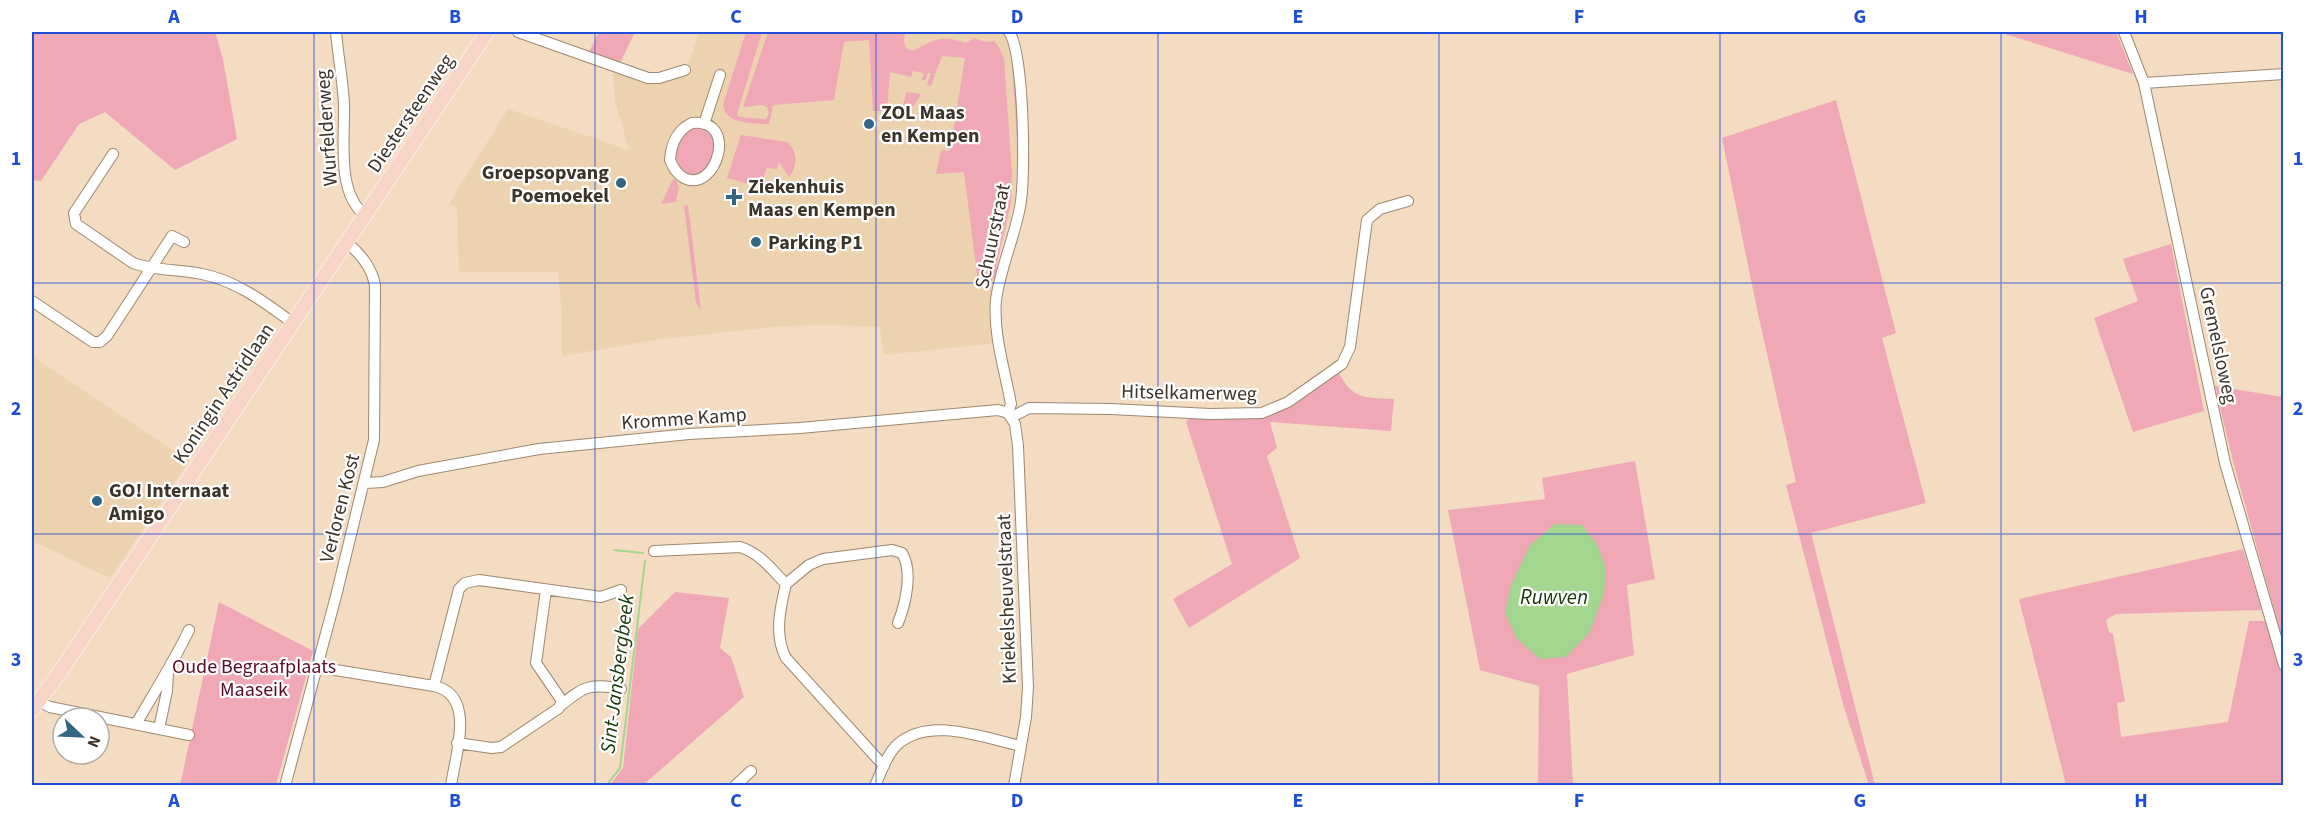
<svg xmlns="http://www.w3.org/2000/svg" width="2315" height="817" viewBox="0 0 2315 817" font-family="'Source Sans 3',sans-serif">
  <rect width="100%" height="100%" fill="#f3dcc1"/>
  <path fill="#edd2b0" d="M699 32H1004L1009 34 1015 71 1019 183 996 268V343L884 355 880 327 833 325 784 326 661 339 562 356V315L558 272H459L457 207 448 205 508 109 629 150 615 100 613 75 615 70 634 76 686 73Z
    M32 356 189 461 110 578 32 541Z"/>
  <path fill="#f0a8b6" d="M32 32H215L223 59 237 139 175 170 105 112 79 124 41 181 32 180Z
    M599 32H635L620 63 589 52Z
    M746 32H762L737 114 739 117 766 119 769 113 767 107 762 105 743 107 768 32H905L904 41 906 48 913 51C935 39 942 35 966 43L974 38 985 42 994 41 999 47 1004 59 1012 174 1011 202 996 267 999 269 1016 209 1019 172 1011 46 1008 38 1000 32H1006L1013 47 1021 176 1020 203 997 276 992 280 978 282 964 172 936 174 941 150 950 151 965 58 942 56 931 86 927 84 931 73H928L925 80H922L924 73 913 71 911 77 890 72 887 111H873L869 40 844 42 834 100 773 105 769 124C754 123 726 125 723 105Z
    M1990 32H2116L2133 74 2002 33Z
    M906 92 921 94 914 106 903 107Z
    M1836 100 1896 333 1882 338 1926 503 1811 533 1875 785H1869L1843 704 1786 485 1796 482 1758 314 1722 138Z
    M692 127H704L714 138C715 153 710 167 697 175 690 174 683 174 678 168 671 157 683 134 692 127Z
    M741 135 787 142C798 151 798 166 789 177L779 162 777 169 767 168 762 182 749 184 727 178Z
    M673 179H676L679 187 676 202 661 204Z
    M688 205 701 310 696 303 684 206Z
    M2171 244 2204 411 2133 432 2094 318 2138 301 2123 259Z
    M1339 373C1354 401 1365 397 1394 399L1391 431 1270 422 1277 448 1267 456 1300 558 1189 628 1173 599 1232 564 1186 422 1192 415 1267 416 1275 413Z
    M2215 386 2283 397V785H2066L2019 599 2243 549 2262 610 2116 614 2106 620 2109 632 2113 634 2125 701 2117 703 2121 737 2228 722 2249 621H2277L2233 461Z
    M1635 461 1655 579 1627 585 1634 655 1567 674 1573 785H1538L1539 686 1480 670 1448 510 1545 499 1542 478Z
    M675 592 729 598 720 648 731 657 744 697 643 785H610L623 768 638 629Z
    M219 602 313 651 276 785 180 786Z"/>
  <path fill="#a3d68e" d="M1555 524 1582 525 1597 544 1606 569 1604 593 1590 632 1566 657 1540 659 1517 639 1505 613 1511 585 1530 545Z"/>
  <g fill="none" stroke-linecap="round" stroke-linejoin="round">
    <path stroke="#a3d68e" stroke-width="2" d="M614 550 643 553
      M606 786 620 768 645 561"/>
    <g stroke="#9d886f" stroke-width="12">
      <path id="minor" d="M336 32C338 56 343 81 344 105 345 138 336 193 365 215
        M518 32 648 78H659L685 70
        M2124 32 2144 83 2225 463 2284 665
        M2144 83 2284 74
        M692 123C739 117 717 194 684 178 677 174 673 168 670 160 671 145 677 130 692 123Z
        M704 124 720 75
        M113 154 74 213 76 224 133 263C154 271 179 269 202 274 237 281 264 302 293 323
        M32 301 93 342H100L107 336 172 236 184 242
        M1008 413 1011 404C1005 371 993 334 996 300 1000 269 1014 239 1020 207 1026 179 1024 52 1009 32
        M1008 413 1015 424 1018 446 1028 687 1026 717 1014 786
        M1012 417 1029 408 1111 409 1210 414 1262 413 1288 402 1342 364 1350 347 1367 220 1380 209 1408 201
        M365 483 383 482 418 471 539 449 689 434 800 428 998 410 1008 413
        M654 551 740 547C760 553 772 570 786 584
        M317 667 434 686C477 695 455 755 451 786
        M434 686 459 589 465 583 479 580 601 597 621 590
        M38 701 50 707 189 735
        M559 707C584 686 589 683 621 689
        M136 724C154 693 173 663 189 630
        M159 729 167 691 168 672
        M457 743 492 748 501 747 559 708 562 701 536 663 546 590
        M884 766 786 658C774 636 780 608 786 584L809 565 823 559 892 550 902 553C913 571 906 603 898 623
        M285 786 336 596 374 440 375 285C372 268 360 253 347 243
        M735 786 751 771
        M875 786C881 772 887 754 898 744 930 716 984 738 1021 746"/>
    </g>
    <g stroke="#fff" stroke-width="15">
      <path id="major" d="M32 710 60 672 487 32"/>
    </g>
    <use href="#minor" stroke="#fff" stroke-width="10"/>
    <use href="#major" stroke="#f8d3c7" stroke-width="14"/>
  </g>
  <path fill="none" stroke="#1d4ed8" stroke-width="1.5" stroke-opacity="0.55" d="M314 32V786M595 32V786M876 32V786M1158 32V786M1439 32V786M1720 32V786M2001 32V786M32 283H2284M32 534H2284"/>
  <g fill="#326682" stroke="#fff" stroke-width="2">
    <circle cx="869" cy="124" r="6"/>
    <circle cx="621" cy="183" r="6"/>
    <path d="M731 188h6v6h6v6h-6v6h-6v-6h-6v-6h6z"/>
    <circle cx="756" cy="242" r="6"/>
    <circle cx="97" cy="501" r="6"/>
  </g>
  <g text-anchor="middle" stroke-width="4.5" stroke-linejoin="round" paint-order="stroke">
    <g font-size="20" font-weight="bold" fill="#3c3329" stroke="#fff" text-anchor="start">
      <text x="881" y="119">ZOL Maas<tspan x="881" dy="23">en Kempen</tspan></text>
      <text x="609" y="179" text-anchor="end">Groepsopvang<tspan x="609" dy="23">Poemoekel</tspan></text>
      <text x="748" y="193">Ziekenhuis<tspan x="748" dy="23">Maas en Kempen</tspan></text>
      <text x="768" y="249">Parking P1</text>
      <text x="109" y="497">GO! Internaat<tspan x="109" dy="23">Amigo</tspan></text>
    </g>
    <g font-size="20" fill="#3c3329" stroke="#fff">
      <text transform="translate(410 113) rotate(-56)" y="7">Diestersteenweg</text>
      <text transform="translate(326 128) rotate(-94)" y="7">Wurfelderweg</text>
      <text transform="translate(992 236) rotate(-78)" y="7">Schuurstraat</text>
      <text transform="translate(2219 345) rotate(78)" y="7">Gremelsloweg</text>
      <text transform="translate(1189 392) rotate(1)" y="7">Hitselkamerweg</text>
      <text transform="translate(223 393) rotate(-56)" y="7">Koningin Astridlaan</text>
      <text transform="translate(684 418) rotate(-4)" y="7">Kromme Kamp</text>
      <text transform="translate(339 508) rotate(-76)" y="7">Verloren Kost</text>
      <text transform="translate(1006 599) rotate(-92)" y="7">Kriekelsheuvelstraat</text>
    </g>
    <g font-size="20" fill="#5a0a27" stroke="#fff">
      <text x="254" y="673">Oude Begraafplaats<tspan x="254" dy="23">Maaseik</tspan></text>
    </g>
    <g font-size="21" font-style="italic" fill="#173705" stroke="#fff">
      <text x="1554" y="604">Ruwven</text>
      <text transform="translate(617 674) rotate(-83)" y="7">Sint-Jansbergbeek</text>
    </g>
  </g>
  <rect width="2315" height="817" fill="none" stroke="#ffffff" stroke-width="66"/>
  <g transform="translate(81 736) rotate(113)"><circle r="28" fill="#ffffff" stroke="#b1ada9" stroke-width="1.5"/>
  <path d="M0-4.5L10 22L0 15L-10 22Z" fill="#326682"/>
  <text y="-9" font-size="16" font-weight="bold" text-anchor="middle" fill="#3c3329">N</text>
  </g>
  <rect x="33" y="33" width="2249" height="751" fill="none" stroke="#1d4ed8" stroke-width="2"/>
  <g font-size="20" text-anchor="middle" font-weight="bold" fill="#1d4ed8">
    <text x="174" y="23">A</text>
    <text x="455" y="23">B</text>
    <text x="736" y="23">C</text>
    <text x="1017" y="23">D</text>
    <text x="1298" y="23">E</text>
    <text x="1579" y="23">F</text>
    <text x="1860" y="23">G</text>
    <text x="2141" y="23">H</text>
    <text x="16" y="165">1</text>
    <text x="2298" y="165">1</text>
    <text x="16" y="415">2</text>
    <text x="2298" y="415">2</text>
    <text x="16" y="666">3</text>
    <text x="2298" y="666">3</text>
    <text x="174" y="807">A</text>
    <text x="455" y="807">B</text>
    <text x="736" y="807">C</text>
    <text x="1017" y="807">D</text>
    <text x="1298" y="807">E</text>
    <text x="1579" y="807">F</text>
    <text x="1860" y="807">G</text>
    <text x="2141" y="807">H</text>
  </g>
</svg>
